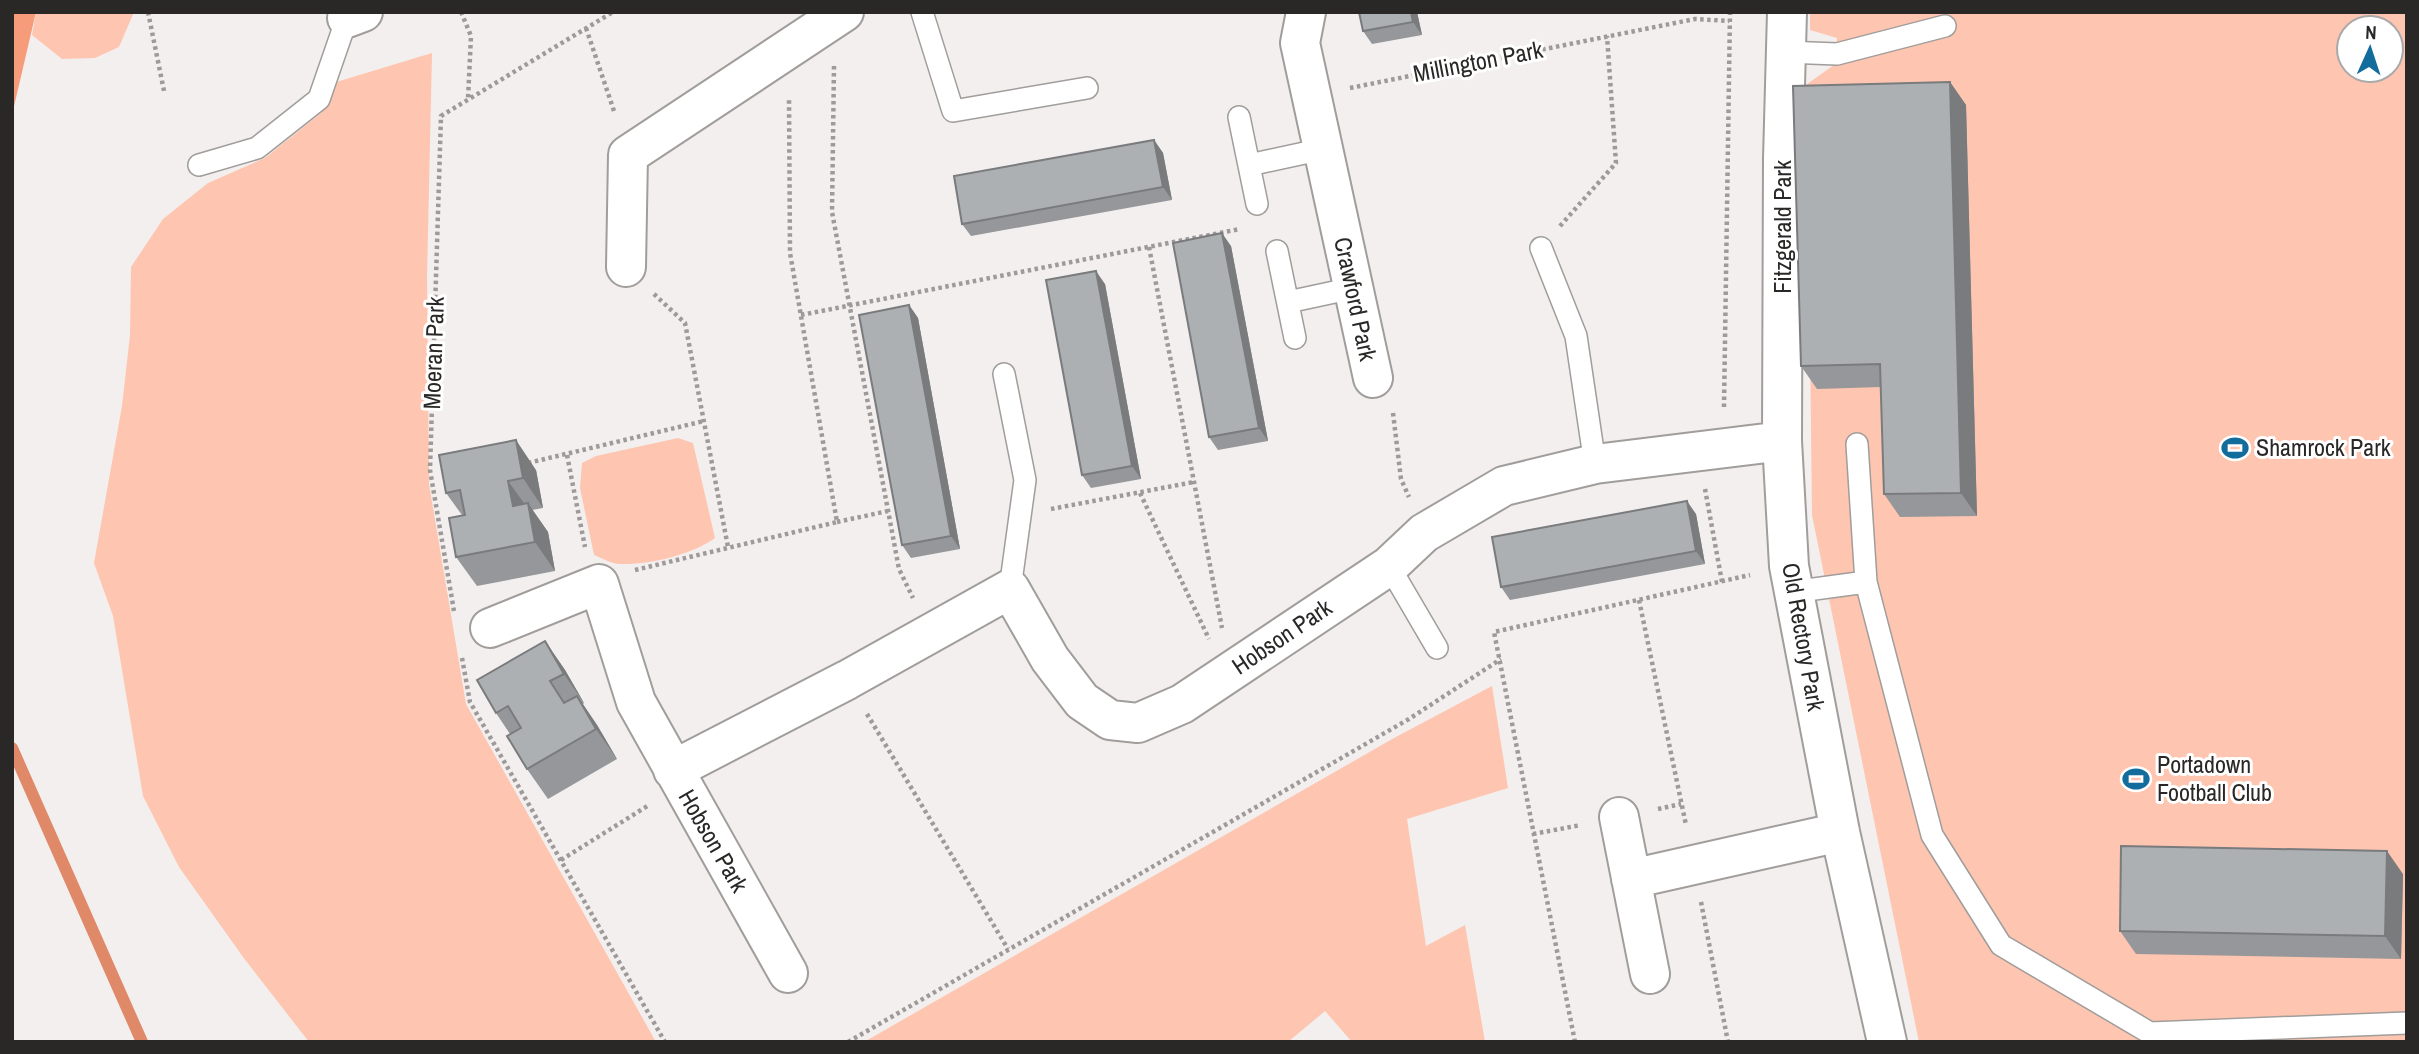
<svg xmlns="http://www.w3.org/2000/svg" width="2419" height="1054" viewBox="0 0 2419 1054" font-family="'Archivo Narrow',sans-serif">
  <rect width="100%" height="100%" fill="#f3efee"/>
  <path fill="#fec5b0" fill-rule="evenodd" d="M36 12H134L119 47 95 58 62 59 32 35Z
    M1810 12H2407V1042H1919L1812 515 1807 84 1834 65 1837 38 1810 30ZM2349 28H2391V70H2349Z
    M432 53 427 277 429 484 466 704 656 1042H309L243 957 179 867 143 796 113 616 94 563 122 406 130 335 131 267 163 219 208 183 265 158 321 113 333 83Z
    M678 438 693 443 715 538C691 555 650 565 620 564 612 564 602 558 594 555L580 488 582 463 596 456Z
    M1492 686 1508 788 1407 819 1426 946 1465 925 1485 1042H1352L1325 1011 1288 1042H864L1394 738Z"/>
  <path fill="#f69c7b" d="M12 12H36L12 115Z"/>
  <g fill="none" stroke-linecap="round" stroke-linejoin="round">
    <path stroke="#e08969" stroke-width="12" d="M12 748 142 1042"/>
    <g stroke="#a09d9b" stroke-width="24">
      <path id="service" d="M922 12 953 111 1087 88
        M1785 52 1837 54 1945 26
        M1239 117 1257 204
        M199 165 257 148 319 99 347 18
        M1249 165 1323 149
        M1541 248 1576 336 1595 464
        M1277 251 1295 338
        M1288 302 1353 288
        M1004 374 1025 480 1010 589
        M1857 444 1866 582 1932 835 2001 945 2150 1033 2407 1023
        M1389 566 1437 648
        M1792 592 1866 582"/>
    </g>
    <g stroke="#a09d9b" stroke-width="42">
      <path id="minor" d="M1306 12 1300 43 1373 378
        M1787 12 1783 159 1782 441 1789 566 1840 832 1887 1042
        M347 18 363 12
        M626 267 628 155 844 12
        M490 628 599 584 636 702 788 973
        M673 770 847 680 1010 589 1050 659 1082 701 1110 720 1138 723 1182 704 1389 566 1424 533 1504 486 1595 464 1782 441
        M1619 817 1650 974
        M1631 879 1840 832"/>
    </g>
    <path stroke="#9d9a99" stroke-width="4.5" stroke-dasharray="3.5 3.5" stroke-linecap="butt" d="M148 12 164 91
      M461 12 471 36 468 99
      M586 28 615 114
      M834 66 832 212 899 569 913 598
      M1350 88 1695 19 1729 21
      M1560 226 1616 163 1607 36
      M1149 247 1222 628
      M654 294 685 323 728 547
      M801 315 1240 229
      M1724 407 1730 12
      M1393 413 1401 479 1409 497
      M567 455 585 547
      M528 463 704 421
      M1705 489 1722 582
      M1140 493 1209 639
      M1051 509 1194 482
      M837 522 888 511
      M635 570 837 522 790 253 789 98
      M1639 600 1686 825
      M454 611 430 470 441 116 613 12
      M462 658 470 702 665 1042
      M867 714 1008 949
      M1658 809 1681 804
      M1533 834 1581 825
      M561 860 649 805
      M1701 902 1728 1042
      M848 1042 1409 719 1501 659
      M1575 1042 1494 632 1750 575"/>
    <use href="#service" stroke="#fff" stroke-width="21"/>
    <use href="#minor" stroke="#fff" stroke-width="38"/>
  </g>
  <path fill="#95979a" d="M1359 12H1417L1422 35 1372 44 1363 31Z
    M1950 82 1966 105 1977 516 1900 517 1884 494 1881 387 1817 389 1801 366Z
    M1154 140 1163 153 1172 200 971 236 962 224Z
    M1231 246 1268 441 1218 450 1209 437Z
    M1105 284 1141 479 1091 488 1082 475Z
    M909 305 918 318 960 549 911 558 902 545Z
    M536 470 543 508 532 510 548 532 555 571 477 586 456 557 462 515 446 493Z
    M1696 514 1705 564 1510 600 1501 587Z
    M545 641 565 670 584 703 583 704 597 725 617 759 548 799 527 769 510 734 496 713Z
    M2403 874 2401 959 2136 954 2120 931Z"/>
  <path fill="#797b7d" d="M1411 12H1417L1422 35 1413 22Z
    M1950 82 1966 105 1977 516 1961 493Z
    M1154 140 1163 153 1172 200 1163 187Z
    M1222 233 1231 246 1268 441 1259 428Z
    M1096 271 1105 284 1141 479 1132 466Z
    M909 305 918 318 960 549 951 536Z
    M516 440 536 470 543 508 523 478Z
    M508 481 529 510 513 506Z
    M1687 501 1696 514 1705 564 1696 551Z
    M528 503 548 532 555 571 535 542Z
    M545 641 565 670 584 703 564 674Z
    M577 696 597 725 617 759 596 729Z
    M2387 851 2403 874 2401 959 2385 936Z"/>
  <path fill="#adb0b3" stroke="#797b7d" stroke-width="2" d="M1359 12H1411L1413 22 1363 31Z
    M1950 82 1961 493 1884 494 1880 364 1801 366 1793 86Z
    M1154 140 1163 187 962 224 954 176Z
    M1222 233 1259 428 1209 437 1173 243Z
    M1096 271 1132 466 1082 475 1046 280Z
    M909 305 951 536 902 545 859 315Z
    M516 440 523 478 508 481 513 506 528 503 535 542 456 557 449 518 465 515 460 490 446 493 439 455Z
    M1687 501 1696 551 1501 587 1492 537Z
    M545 641 564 674 550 681 564 703 577 696 596 729 527 769 507 736 521 728 508 706 496 713 477 680Z
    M2121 846 2387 851 2385 936 2120 931Z"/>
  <defs>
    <g id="stadium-bare" transform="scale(2.1)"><path d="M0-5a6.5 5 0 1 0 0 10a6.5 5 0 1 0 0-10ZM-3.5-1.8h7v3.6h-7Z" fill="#126c9c" stroke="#fff" stroke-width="2.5" paint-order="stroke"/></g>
  </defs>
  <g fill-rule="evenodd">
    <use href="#stadium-bare" x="2235" y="448"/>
    <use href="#stadium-bare" x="2136" y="779"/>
  </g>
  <g text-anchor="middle" stroke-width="6" stroke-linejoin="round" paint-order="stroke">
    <g font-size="24" fill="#292827" stroke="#fff">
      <text transform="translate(1478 62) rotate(-11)" y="8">Millington Park</text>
      <text transform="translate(1783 227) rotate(-90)" y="8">Fitzgerald Park</text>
      <text transform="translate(1355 299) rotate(78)" y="8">Crawford Park</text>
      <text transform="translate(434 353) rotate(-88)" y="8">Moeran Park</text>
      <text transform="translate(1282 637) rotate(-34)" y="8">Hobson Park</text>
      <text transform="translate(1803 637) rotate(80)" y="8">Old Rectory Park</text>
      <text transform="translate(713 841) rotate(60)" y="8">Hobson Park</text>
    </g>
    <g font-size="24" fill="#292827" stroke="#fff" text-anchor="start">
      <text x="2256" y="456">Shamrock Park</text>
      <text x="2157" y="773">Portadown<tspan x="2157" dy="28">Football Club</tspan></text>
    </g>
  </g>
  <rect width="2419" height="1054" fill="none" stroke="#292827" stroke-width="28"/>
  <g transform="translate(2370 49) rotate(3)"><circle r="33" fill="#ffffff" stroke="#a9a9a9" stroke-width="2"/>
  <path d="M0-5L12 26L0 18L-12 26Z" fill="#126c9c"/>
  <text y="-10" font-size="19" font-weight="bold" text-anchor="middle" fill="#292827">N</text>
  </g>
</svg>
